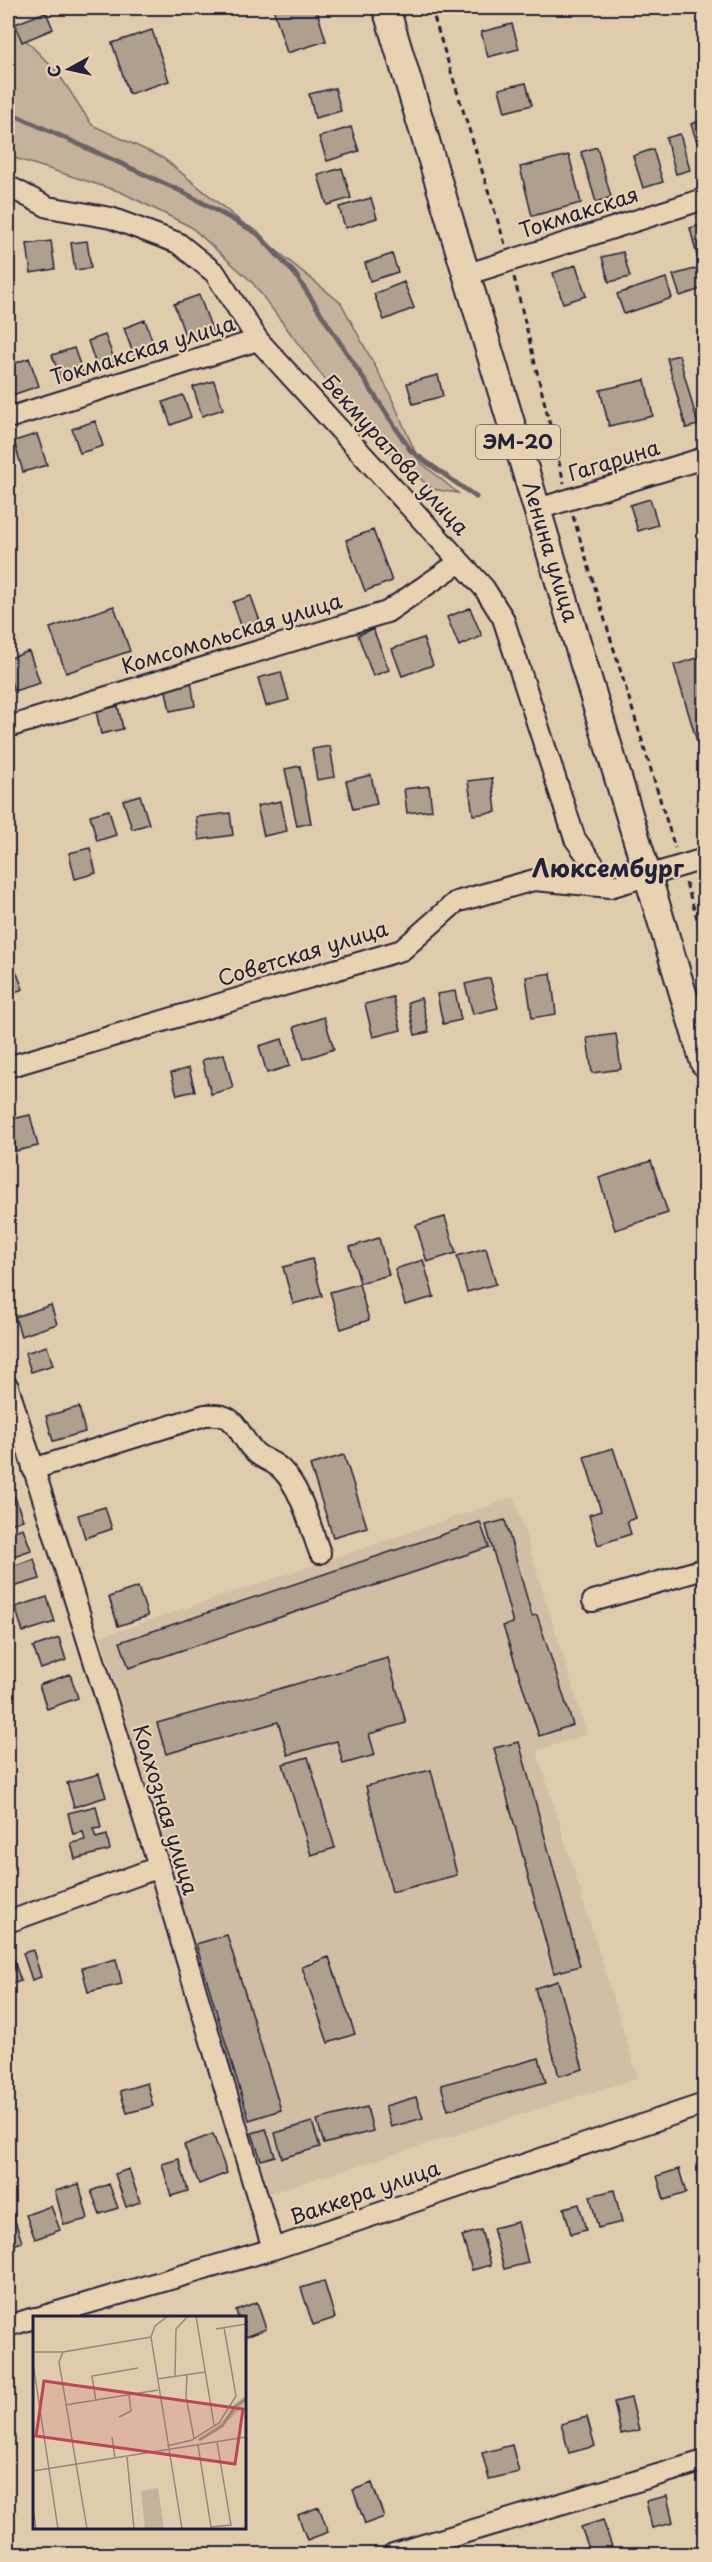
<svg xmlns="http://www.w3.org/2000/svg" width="712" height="2562" viewBox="0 0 712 2562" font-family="'Playpen Sans',sans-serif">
  <rect width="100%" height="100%" fill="#e1cbad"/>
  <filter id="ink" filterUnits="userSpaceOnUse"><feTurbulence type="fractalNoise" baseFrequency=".0167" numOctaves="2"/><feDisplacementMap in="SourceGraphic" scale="12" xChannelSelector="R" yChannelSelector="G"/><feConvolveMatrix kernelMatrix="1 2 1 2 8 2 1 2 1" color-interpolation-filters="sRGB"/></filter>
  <g filter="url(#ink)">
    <path fill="#d2bea4" d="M514 1497 587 1734 537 1751 638 2078 270 2193 101 1637Z"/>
    <path fill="#c5b29d" stroke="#746a6c" stroke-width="1.5" d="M8 22 58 73 92 125 163 158 341 303 389 392 419 461 458 493 432 489 357 422 252 282 191 227 121 192 8 156Z"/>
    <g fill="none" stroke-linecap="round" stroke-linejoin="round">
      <path stroke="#6b6266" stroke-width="5" d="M8 112 183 192 257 233 295 274 411 451 476 497"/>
    </g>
    <path fill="#ae9f8f" stroke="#22223b" stroke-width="1.5" d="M273 8H316L326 41 287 53Z
      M46 12 53 29 22 42 15 24Z
      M512 24 519 49 488 57 481 32Z
      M152 30 169 81 129 94 112 43Z
      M526 83 532 105 505 112 499 89Z
      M335 88 341 111 315 118 309 94Z
      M703 120 704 124V164L691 124Z
      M351 127 359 151 327 161 319 137Z
      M680 134 690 170 676 174 666 138Z
      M597 147 611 197 596 202 581 152Z
      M653 149 663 182 643 188 633 156Z
      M569 155 581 203 532 216 520 167Z
      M342 168 351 198 327 205 318 175Z
      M371 198 377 218 345 228 339 207Z
      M704 224V258L698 260 690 228Z
      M51 241 55 269 31 273 27 244Z
      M87 241 91 268 75 270 71 243Z
      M623 252 630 277 609 282 602 257Z
      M392 254 398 272 370 281 365 263Z
      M576 265 586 296 563 303 553 273Z
      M698 268 704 288 680 296 673 275Z
      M666 278 672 298 624 314 617 294Z
      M404 282 414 308 384 320 374 294Z
      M199 295 213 332 187 341 174 304Z
      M145 320 155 349 134 356 124 328Z
      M105 335 115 361 97 368 88 341Z
      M74 348 83 373 61 380 52 355Z
      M679 355 698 425 686 428 667 358Z
      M29 358 39 386 12 395 8 383V366Z
      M438 375 443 396 413 404 407 383Z
      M645 380 653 416 609 426 600 390Z
      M214 381 223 409 202 416 193 387Z
      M183 395 191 417 171 425 163 402Z
      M95 421 103 446 80 453 72 429Z
      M37 434 47 465 23 472 14 441Z
      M650 499 658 525 638 531 630 505Z
      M373 530 392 581 365 591 346 540Z
      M251 596 262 627 244 634 233 602Z
      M114 606 130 651 66 673 50 628Z
      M470 608 482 636 459 646 447 617Z
      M373 629 389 670 373 676 358 635Z
      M423 638 433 665 402 676 392 649Z
      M29 651 40 683 14 691 8 673V659Z
      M704 656V765L674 665Z
      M281 672 289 700 266 706 258 678Z
      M191 681 195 706 170 711 165 686Z
      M118 706 123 729 101 734 96 711Z
      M330 746 335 777 317 780 312 749Z
      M300 766 311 823 297 826 285 769Z
      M371 775 377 804 353 809 346 781Z
      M492 778 496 812 473 815 468 781Z
      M429 786 432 810 407 813 404 789Z
      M140 795 149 824 132 829 123 800Z
      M281 801 287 831 264 836 257 806Z
      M109 810 116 835 97 841 90 815Z
      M230 813 233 835 199 840 196 817Z
      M90 848 96 873 75 879 69 853Z
      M10 955 23 989 9 994 8 956Z
      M551 973 556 1014 532 1018 526 977Z
      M490 978 498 1008 473 1014 465 984Z
      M455 991 461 1020 443 1024 437 994Z
      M393 997 401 1030 373 1037 365 1004Z
      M421 998 429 1032 415 1035 408 1002Z
      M324 1017 334 1049 304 1059 294 1027Z
      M616 1034 621 1069 592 1073 587 1038Z
      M282 1039 290 1066 267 1073 259 1046Z
      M224 1054 233 1088 211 1094 202 1060Z
      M189 1068 195 1091 177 1095 171 1073Z
      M30 1115 38 1146 16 1151 8 1120Z
      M651 1161 668 1213 615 1230 599 1178Z
      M445 1217 456 1253 427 1262 416 1225Z
      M379 1238 389 1275 360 1283 350 1247Z
      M486 1248 496 1284 467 1292 457 1256Z
      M312 1259 322 1296 293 1304 283 1267Z
      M423 1260 434 1297 405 1305 395 1269Z
      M359 1284 369 1320 341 1329 330 1292Z
      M51 1305 57 1324 21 1336 15 1317Z
      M47 1346 53 1365 31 1372 25 1353Z
      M79 1407 85 1432 53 1441 46 1416Z
      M613 1448 636 1518 627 1521 631 1534 598 1545 589 1515 601 1511 584 1457Z
      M344 1455 367 1527 333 1537 310 1465Z
      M8 1473 13 1489 8 1491Z
      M15 1497 23 1520 8 1525V1500Z
      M105 1507 112 1529 85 1538 78 1515Z
      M505 1520 532 1616 537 1615 573 1725 539 1736 503 1626 513 1623 486 1525Z
      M480 1522 489 1547 129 1668 120 1642Z
      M23 1528 31 1550 8 1558V1533Z
      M34 1559 40 1579 13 1587 8 1567Z
      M138 1587 148 1616 118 1626 109 1597Z
      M47 1597 55 1622 23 1632 15 1607Z
      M59 1638 66 1660 41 1669 33 1647Z
      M388 1658 406 1723 369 1734 375 1755 343 1764 337 1741 288 1755 278 1722 166 1754 157 1723Z
      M70 1674 78 1698 47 1709 39 1685Z
      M519 1742 580 1966 554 1973 494 1748Z
      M308 1757 335 1848 311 1855 283 1764Z
      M431 1770 457 1875 392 1892 366 1786Z
      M99 1774 106 1797 74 1807 67 1783Z
      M96 1806 101 1828 93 1829 96 1838 107 1835 110 1850 75 1859 71 1843 85 1840 83 1832 73 1834 68 1813Z
      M227 1935 281 2110 249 2120 196 1944Z
      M33 1950 41 1977 32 1980 23 1953Z
      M12 1955 21 1981 8 1985V1956Z
      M329 1957 355 2034 328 2043 302 1967Z
      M116 1959 122 1984 88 1992 82 1968Z
      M558 1981 583 2069 559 2076 535 1988Z
      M539 2058 546 2082 448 2110 441 2085Z
      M147 2083 153 2106 127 2113 120 2091Z
      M416 2097 423 2118 391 2127 385 2106Z
      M367 2107 373 2131 324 2144 317 2120Z
      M312 2122 320 2147 282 2158 275 2133Z
      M266 2129 275 2156 261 2160 252 2133Z
      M213 2134 227 2173 199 2184 184 2145Z
      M179 2159 188 2191 171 2196 162 2164Z
      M129 2169 140 2202 126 2207 115 2174Z
      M679 2169 686 2193 664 2200 657 2176Z
      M79 2184 88 2219 64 2225 55 2191Z
      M109 2184 118 2208 100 2214 91 2191Z
      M614 2190 622 2222 598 2228 590 2196Z
      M579 2204 586 2230 571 2234 564 2208Z
      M10 2205 22 2242 8 2247V2206Z
      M51 2206 60 2230 35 2239 26 2215Z
      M518 2222 528 2263 504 2269 493 2228Z
      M481 2230 491 2265 472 2270 462 2236Z
      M324 2281 335 2318 313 2325 301 2288Z
      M257 2302 266 2329 245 2337 244 2318H238L236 2310Z
      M631 2398 639 2430 621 2434 614 2402Z
      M587 2417 595 2446 569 2453 561 2424Z
      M512 2445 519 2472 489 2479 482 2453Z
      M372 2483 384 2517 365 2524 353 2490Z
      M667 2496 673 2523 652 2528 646 2501Z
      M319 2507 328 2532 307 2540 298 2515Z
      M603 2520 613 2550 591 2554 581 2527Z
      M200 2549 201 2554H181Z"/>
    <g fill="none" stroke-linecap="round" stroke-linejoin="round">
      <g stroke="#22223b" stroke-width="24">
        <path id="minor" d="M8 186 48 207 111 218 178 243 215 273 258 340 484 588 503 618 575 839 610 887
          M468 274 704 199
          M8 418 258 340
          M538 509 704 458
          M8 727 387 612 460 562
          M8 1067 402 950 456 902 534 880 610 887 704 859
          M8 1387 159 1867 273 2249
          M33 1469 205 1415C238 1412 235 1430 252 1449 261 1460 273 1460 282 1470 302 1490 310 1527 320 1553
          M593 1601 704 1569
          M8 1922 159 1867
          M37 2318 273 2249 704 2104
          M8 2326 34 2318
          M393 2554 704 2461"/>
      </g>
      <g stroke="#22223b" stroke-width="30">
        <g id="major">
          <path id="s1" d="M386 8 704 1063"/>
        </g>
      </g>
      <path stroke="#22223b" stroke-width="3" stroke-dasharray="6 4.5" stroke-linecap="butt" d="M431 8 505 244
        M514 277 564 483
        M573 516 675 848
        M686 883 704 941"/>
      <use href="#minor" stroke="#e9d2b2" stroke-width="20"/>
      <use href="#major" stroke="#e9d2b2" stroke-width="26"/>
    </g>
  </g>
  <g text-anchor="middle" stroke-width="4.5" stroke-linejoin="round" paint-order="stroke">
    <rect fill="#e9d2b2" stroke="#5e575f" stroke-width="1.5" x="476" y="425" width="84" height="34" rx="4.5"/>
    <g font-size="20" font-weight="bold" fill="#22223b">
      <text x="518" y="449">ЭМ-20</text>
    </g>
    <g font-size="21" fill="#22223b" stroke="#e9d2b2">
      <text transform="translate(579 213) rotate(-18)" y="7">Токмакская</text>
      <text transform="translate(143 351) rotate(-17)" y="7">Токмакская улица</text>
      <text transform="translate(395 455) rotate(48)" y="7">Бекмуратова улица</text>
      <text transform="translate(614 461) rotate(-17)" y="7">Гагарина</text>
      <text dy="7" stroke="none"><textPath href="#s1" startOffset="568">Ленина улица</textPath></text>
      <text transform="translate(232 634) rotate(-17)" y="7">Комсомольская улица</text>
      <text transform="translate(303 954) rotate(-17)" y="7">Советская улица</text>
      <text transform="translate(165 1810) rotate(73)" y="7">Колхозная улица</text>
      <text transform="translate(365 2193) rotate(-19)" y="7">Ваккера улица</text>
    </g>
    <g font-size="24" font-weight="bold" fill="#22223b" stroke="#e9d2b2">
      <text x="608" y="877">Люксембург</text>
    </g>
  </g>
  <g transform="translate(33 2316)">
    <rect width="213" height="213" fill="#e1cbad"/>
    <path d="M213 79 210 91 183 116 167 123 190 105 201 88ZM125 172 131 212 112 213 108 175Z" fill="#c5b29d"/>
    <path fill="none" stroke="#9b8d83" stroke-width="3" d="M166 124 189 110 203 90 213 83"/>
    <path fill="none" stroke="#95877f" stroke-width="1.5" d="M135 0 122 10 118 21 149 213M163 0 181 109M183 13 213 8M0 36H30L118 21M30 36 26 46 54 213M0 47 25 213M154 58 153 81 161 122M142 60 143 13 155 0M124 63 172 56M63 85 59 60 105 52M32 89 125 74M86 101 98 95 96 79M79 121 82 142M165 129 178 211 198 209 184 126M134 130 159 124 186 107 203 80 191 11M94 141 101 213M0 155 213 121M0 191 3 213"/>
    <path fill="#c04558" fill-opacity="0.15" stroke="#c04558" stroke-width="3" d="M11 65 210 93 202 148 3 120Z"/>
    <rect width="213" height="213" fill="none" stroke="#22223b" stroke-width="3"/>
  </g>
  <rect width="712" height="2562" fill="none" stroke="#e9d2b2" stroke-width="30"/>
  <rect x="15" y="15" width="682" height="2532" fill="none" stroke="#22223b" stroke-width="2" filter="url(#ink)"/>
  <g transform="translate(69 69) rotate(262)" stroke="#e9d2b2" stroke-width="4.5" paint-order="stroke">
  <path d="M0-4.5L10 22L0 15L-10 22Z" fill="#22223b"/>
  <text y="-9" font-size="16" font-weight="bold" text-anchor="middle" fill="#22223b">С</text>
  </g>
</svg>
